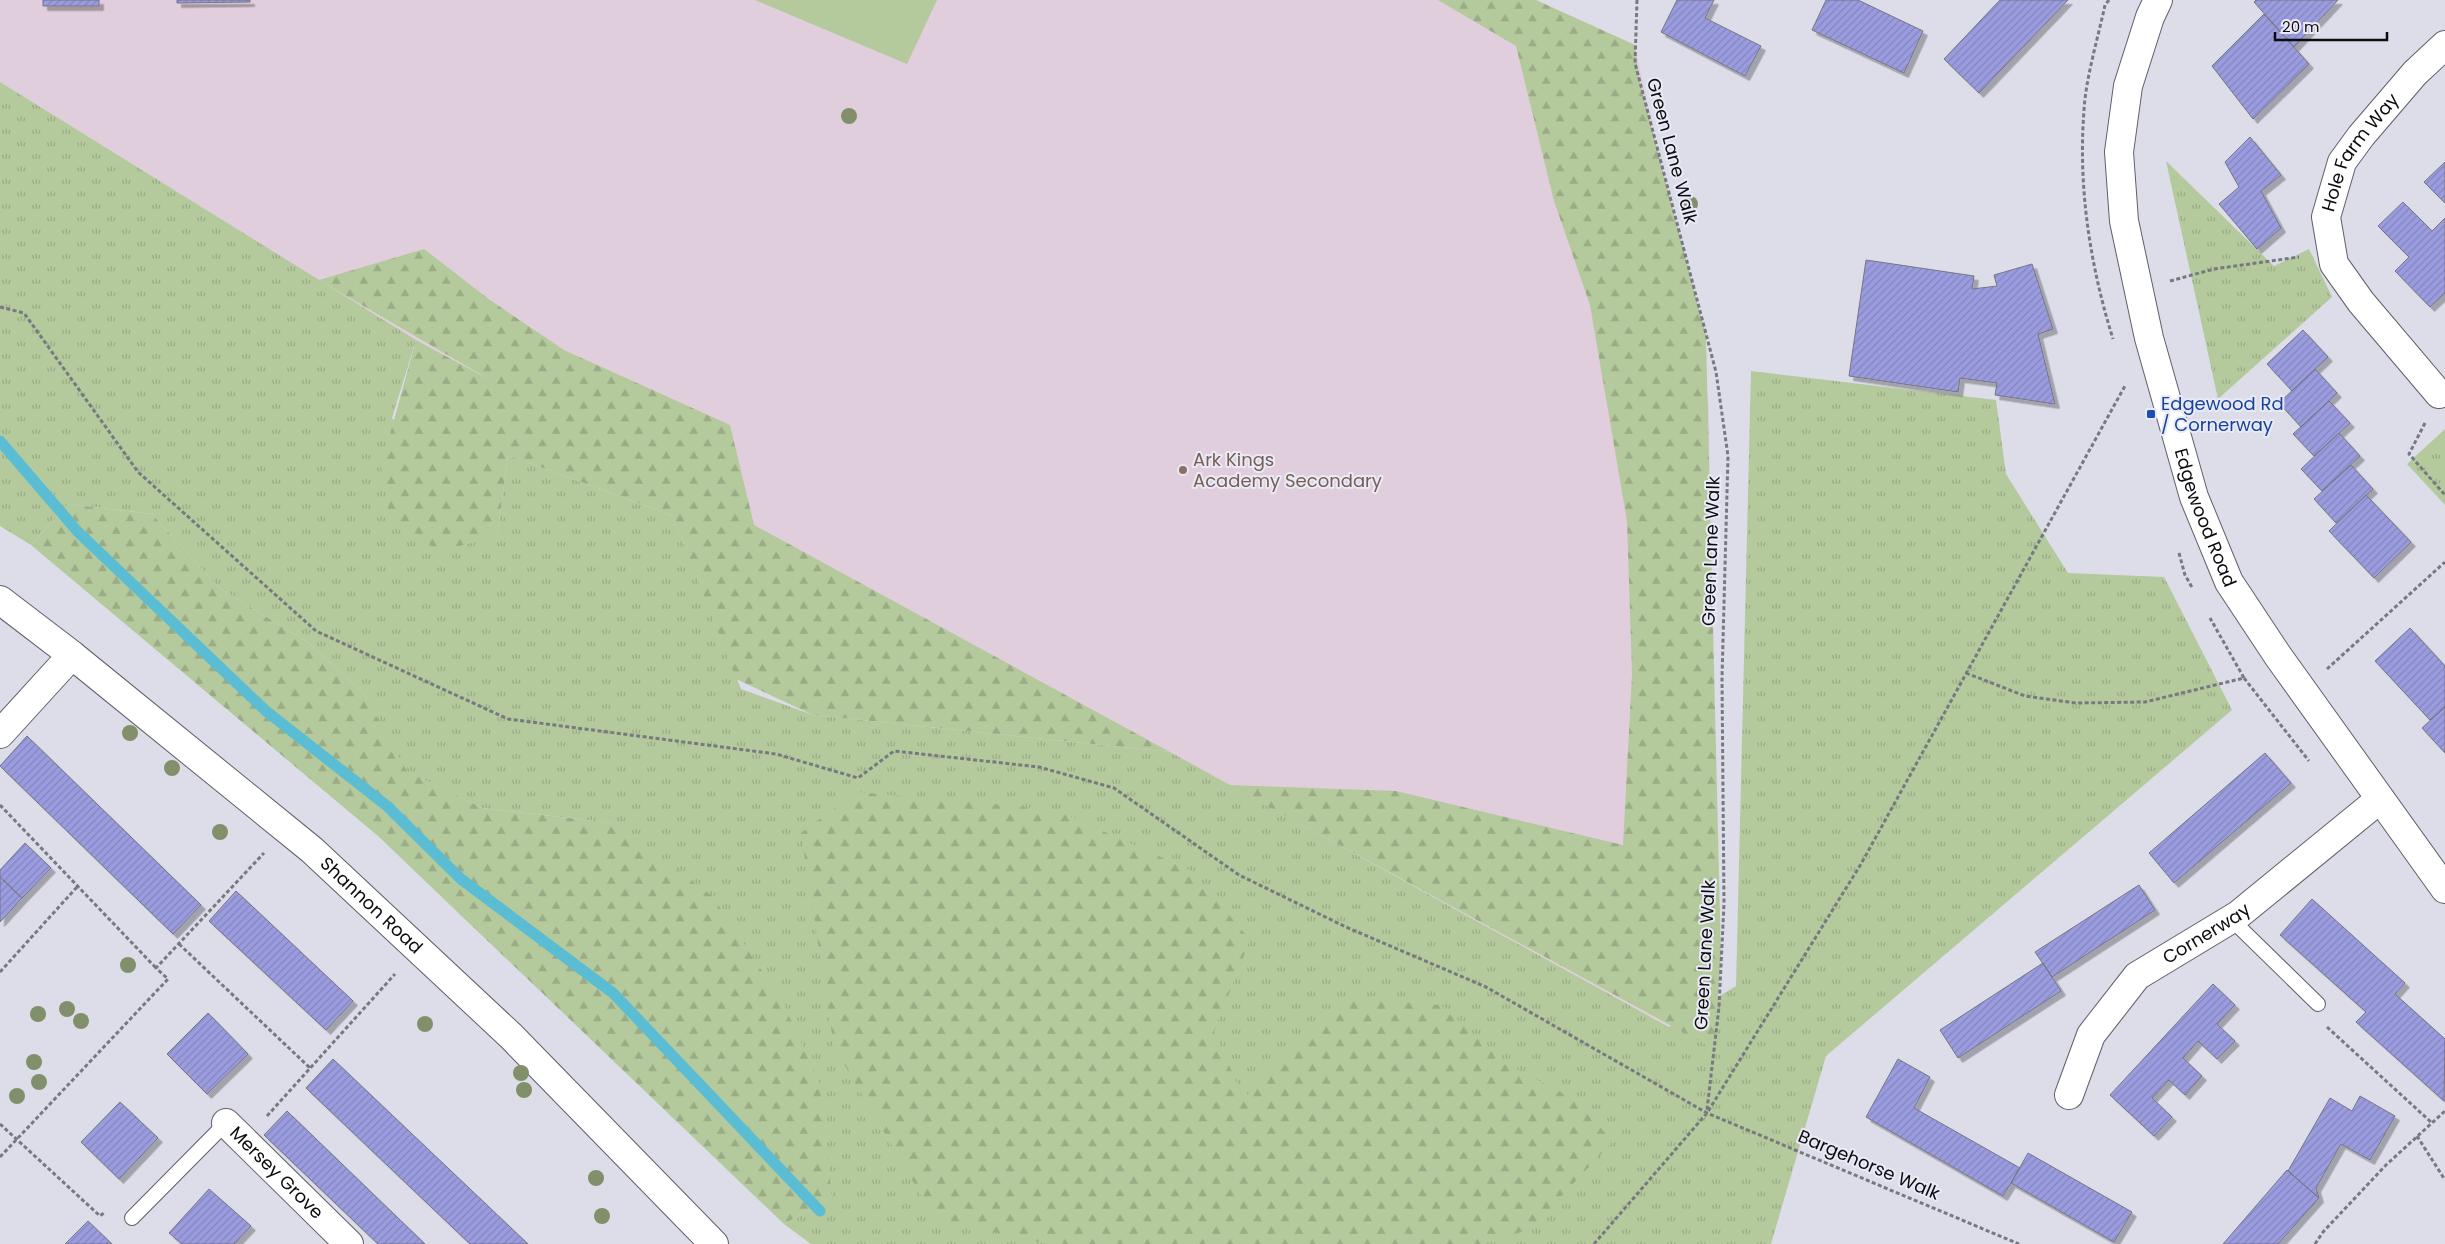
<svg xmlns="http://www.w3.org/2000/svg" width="2445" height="1244" viewBox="0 0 2445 1244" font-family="Poppins,sans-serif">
  <defs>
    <pattern id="grass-tufts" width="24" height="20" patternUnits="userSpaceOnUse" patternTransform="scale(1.25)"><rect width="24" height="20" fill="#b4c99c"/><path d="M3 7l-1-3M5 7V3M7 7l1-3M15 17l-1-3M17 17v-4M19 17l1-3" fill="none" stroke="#9aab85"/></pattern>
    <pattern id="forest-firs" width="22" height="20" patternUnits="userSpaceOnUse" patternTransform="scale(1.25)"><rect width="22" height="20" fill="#b4c99c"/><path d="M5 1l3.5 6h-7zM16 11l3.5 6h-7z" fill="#9aab85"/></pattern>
    <pattern id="building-hatch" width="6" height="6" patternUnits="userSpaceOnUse" patternTransform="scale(1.25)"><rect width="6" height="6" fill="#9b9cdf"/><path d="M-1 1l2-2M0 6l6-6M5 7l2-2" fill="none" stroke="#8485be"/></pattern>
    <filter id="shadow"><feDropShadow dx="4.5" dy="4.5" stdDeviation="0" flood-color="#0004"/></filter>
  </defs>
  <rect width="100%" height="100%" fill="#dcdde9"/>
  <path fill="#e1cedd" d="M0 0H1536L1635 45 1709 405 1714 1049 1670 1027 416 340 0 82Z"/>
  <path fill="url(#grass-tufts)" d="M0 82 416 340 392 418 497 537 508 455 673 516 741 689 813 715 1170 752 1669 1027 1736 986 1751 371 1996 400 2006 474 2068 573 2164 577 2232 710 1826 1056 1771 1244H811L784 1224 832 1197 612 823 482 808 406 771 363 693 310 644 218 587 152 514 68 504 31 545 0 526Z
    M2166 161 2274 266 2309 249 2332 297 2218 399Z
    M2445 429V505L2407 464Z"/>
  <path fill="url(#forest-firs)" d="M1438 0H1536L1635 45 1639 79 1706 336 1721 957 1714 1049 1229 785 1396 791 1623 845 1632 674 1627 521 1590 305 1554 201 1516 46Z
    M424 249 490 300 564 350 730 425 754 525 1170 752 813 715 736 679 673 516 508 455 497 537 437 551 389 513 381 467 416 340 492 381 319 280Z
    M68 504 152 514 218 587 310 644 363 693 407 771 482 808 612 823 713 897 783 1003 819 1081 832 1197 784 1224 378 836 31 545Z
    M856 792 1056 810 1192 871 1250 940 1214 1032 1244 1098 1346 998 1441 1005 1508 1065 1572 1098 1613 1141 1531 1229 1483 1244H1048L935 1219 834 1047 801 833Z"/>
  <path fill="#b4c99c" d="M755 0H937L907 64Z"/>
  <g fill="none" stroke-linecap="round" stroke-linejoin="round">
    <path stroke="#5abdd3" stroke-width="11" d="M0 441 78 532 266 711 387 806 461 879 613 993 820 1211"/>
  </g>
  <path fill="url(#building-hatch)" stroke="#757580" filter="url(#shadow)" d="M43 0H99V6H43Z
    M177 0H250V2L177 3Z
    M1677 0H1714L1705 18 1761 46 1745 76 1661 32Z
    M1826 0H1858L1923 31 1904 73 1812 30Z
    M2000 0H2068L1979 93 1944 59Z
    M2256 0H2338L2294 47 2254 2Z
    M2264 14 2309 64 2253 119 2212 66Z
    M2250 137 2281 175 2261 191 2281 228 2257 249 2219 204 2239 187 2225 162Z
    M2445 162V203L2424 182Z
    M2403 202 2432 231 2445 218V293L2430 307 2395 271 2409 257 2378 226Z
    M1866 260 1974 276 1972 289 1997 286 1994 275 2032 264 2053 329 2038 334 2055 404 1995 395 1997 383 1960 378 1958 392 1849 376Z
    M2303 330 2328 357 2292 391 2267 364Z
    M2315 369 2337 393 2301 427 2279 403Z
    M2329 401 2350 423 2314 456 2293 434Z
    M2339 433 2360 456 2322 491 2301 469Z
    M2351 465 2373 489 2336 523 2314 499Z
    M2366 495 2411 542 2374 578 2329 531Z
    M2410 628 2445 666V707L2430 720 2375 661Z
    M2445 707V753L2422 728Z
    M27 736 201 905 173 934 0 766Z
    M2265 753 2291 783 2174 883 2149 853Z
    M25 843 51 868 22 898 0 877V870Z
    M0 877 22 898 0 922Z
    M2139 885 2155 910 2052 977 2035 952Z
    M236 891 353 1001 326 1030 209 921Z
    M2312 899 2405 983 2395 994 2445 1039 2444 1101 2356 1022 2366 1012 2280 935Z
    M2043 963 2061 991 1958 1058 1940 1030Z
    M2213 984 2235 1005 2217 1024 2235 1041 2217 1059 2198 1041 2183 1058 2202 1076 2185 1095 2169 1080 2152 1098 2172 1117 2154 1136 2110 1095Z
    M208 1013 248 1054 207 1094 167 1054Z
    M333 1059 528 1244H470L306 1088Z
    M1898 1059 1930 1077 1914 1108 2020 1168 2003 1196 1866 1117Z
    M2360 1096 2395 1116 2370 1160 2341 1144 2316 1188 2319 1198 2288 1171 2330 1098 2352 1111Z
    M120 1102 158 1138 119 1179 81 1142Z
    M287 1111 425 1244H378L264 1135Z
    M2028 1153 2132 1212 2114 1242 2011 1183Z
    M2287 1170 2319 1198 2278 1244H2223Z
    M209 1189 251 1226 234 1244H182L169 1233Z
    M88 1221 112 1244H65Z"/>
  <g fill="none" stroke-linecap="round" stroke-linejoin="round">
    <g stroke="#5e5f69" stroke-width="16">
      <path id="service" d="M2231 919 2318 1004
        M132 1218 226 1123"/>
    </g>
    <g stroke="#5e5f69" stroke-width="30">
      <g id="minor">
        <path id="s1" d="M2158 0 2150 17 2128 86 2119 152 2124 221 2149 338 2194 497 2229 582 2278 656 2445 889"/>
        <path id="s2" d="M2439 394 2361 302 2334 264 2326 217 2342 162 2361 136 2415 73 2445 45"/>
        <path d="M0 734 72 655"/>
        <path id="s3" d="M2069 1095 2091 1035 2137 976 2238 915 2380 799"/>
        <path id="s4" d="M226 1123 349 1244"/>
      </g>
    </g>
    <g stroke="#5e5f69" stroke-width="30">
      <g id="tertiary">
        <path id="s5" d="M0 600 72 655 312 850 511 1036 714 1244"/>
      </g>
    </g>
    <path stroke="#787880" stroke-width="3" stroke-dasharray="4 2.5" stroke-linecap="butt" d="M1637 0 1635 63 1716 372 1728 456 1722 678 1724 904 1719 1007 1707 1110
      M2109 0 2105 5C2098 38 2086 77 2084 110 2078 188 2090 265 2113 339
      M2170 281 2214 269 2299 257
      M0 307 24 313 138 472 316 631 508 719 776 754 858 778 894 751 1039 767 1114 788 1239 875 1346 927 1486 987 1707 1113 2019 1244
      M2425 423 2409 454 2445 495
      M2179 553 2185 575 2193 589
      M2327 669 2445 562
      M1966 673 2025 696 2076 703 2145 702 2244 678 2210 618
      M2244 678 2309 761
      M0 805 156 968
      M179 944 310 1068
      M0 972 77 887
      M2327 1027 2432 1123
      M267 1116 395 974
      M0 1124 100 1216 105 1212
      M2417 1136 2445 1180
      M0 1157 168 979 156 968 264 853
      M1594 1244 1707 1113 1861 864 2126 384
      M2315 1244 2323 1232 2386 1165 2445 1111"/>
    <use href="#service" stroke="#fff" stroke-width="14"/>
    <use href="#minor" stroke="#fff" stroke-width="28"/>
    <use href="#tertiary" stroke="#fff" stroke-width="28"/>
  </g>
  <g fill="#818f6a">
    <circle cx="849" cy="116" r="8"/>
    <circle cx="1690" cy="204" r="8"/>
    <circle cx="130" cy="733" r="8"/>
    <circle cx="172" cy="768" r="8"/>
    <circle cx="220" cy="832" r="8"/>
    <circle cx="128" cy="965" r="8"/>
    <circle cx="67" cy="1009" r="8"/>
    <circle cx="38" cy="1014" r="8"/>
    <circle cx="81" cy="1021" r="8"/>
    <circle cx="425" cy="1024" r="8"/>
    <circle cx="34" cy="1062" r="8"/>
    <circle cx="521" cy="1073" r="8"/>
    <circle cx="39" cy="1082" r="8"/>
    <circle cx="524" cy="1090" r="8"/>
    <circle cx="17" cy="1096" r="8"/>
    <circle cx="596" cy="1178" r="8"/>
    <circle cx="602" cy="1216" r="8"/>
  </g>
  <rect fill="#1a4fb4" stroke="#eaeaf6" stroke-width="2" x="2146" y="409" width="10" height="10" rx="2.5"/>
  <circle fill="#8d6e63" stroke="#eaeaf6" stroke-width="2" cx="1183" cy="470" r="5"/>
  <g text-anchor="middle" stroke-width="4" stroke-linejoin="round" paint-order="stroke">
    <g font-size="18" fill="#0c0c10" stroke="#eaeaf6">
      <text transform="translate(1672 151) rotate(75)" y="6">Green Lane Walk</text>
      <text dy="6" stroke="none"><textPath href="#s2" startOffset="289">Hole Farm Way</textPath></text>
      <text dy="6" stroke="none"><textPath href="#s1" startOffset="535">Edgewood Road</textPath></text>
      <text transform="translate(1711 551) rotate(-88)" y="6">Green Lane Walk</text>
      <text dy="6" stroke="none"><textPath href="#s5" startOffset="481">Shannon Road</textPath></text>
      <text dy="6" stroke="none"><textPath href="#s3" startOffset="220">Cornerway</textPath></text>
      <text transform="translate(1705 955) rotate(-87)" y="6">Green Lane Walk</text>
      <text transform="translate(1869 1165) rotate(23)" y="6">Bargehorse Walk</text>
      <text dy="6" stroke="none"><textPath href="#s4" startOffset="71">Mersey Grove</textPath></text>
    </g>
    <g font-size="18" fill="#164399" stroke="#eaeaf6" text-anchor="start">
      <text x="2161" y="410">Edgewood Rd<tspan x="2161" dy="21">/ Cornerway</tspan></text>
    </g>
    <g font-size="18" fill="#785e54" stroke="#eaeaf6" text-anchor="start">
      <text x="1193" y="466">Ark Kings<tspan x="1193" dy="21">Academy Secondary</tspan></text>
    </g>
  </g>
  <path d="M2275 32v8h112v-8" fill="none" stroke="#0c0c10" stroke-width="2.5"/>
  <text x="2282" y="32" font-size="15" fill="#0c0c10" stroke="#eaeaf6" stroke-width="4" paint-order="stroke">20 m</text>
</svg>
